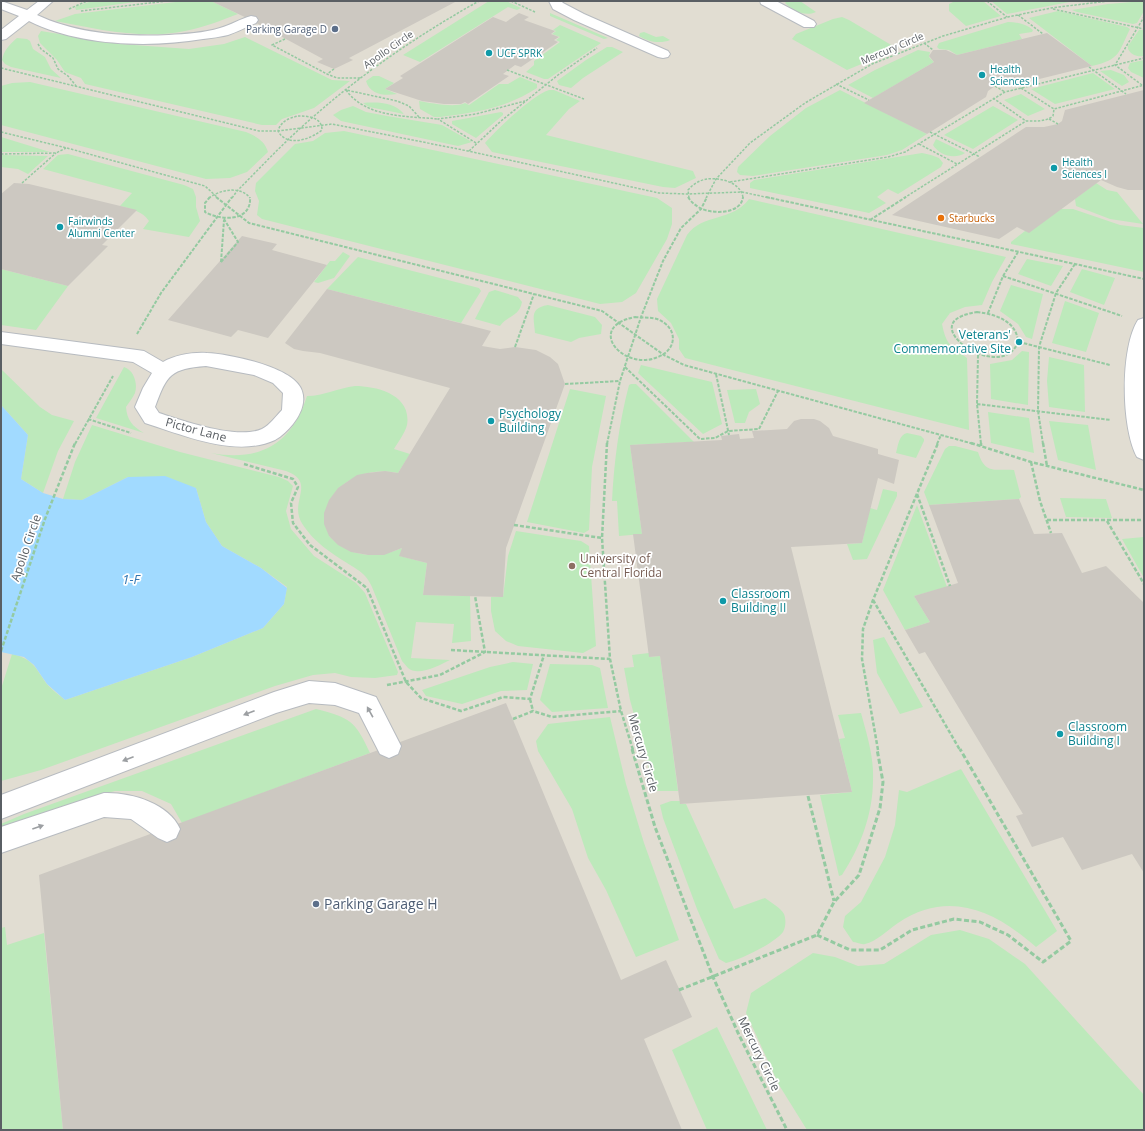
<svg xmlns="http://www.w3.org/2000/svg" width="1145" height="1131" viewBox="0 0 1145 1131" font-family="'Open Sans',sans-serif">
  <rect width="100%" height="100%" fill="#efebe2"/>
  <path fill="#e1ddd2" d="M1 1H1144V1130H1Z"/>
  <path fill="#bde9bb" d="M92 1H143L76 10 75 7Z
    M184 1H211L238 14C220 21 204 27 185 31 143 40 97 29 55 21L75 14Z
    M489 1H506L521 8 517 10 508 7 420 62 403 55Z
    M787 1H800L816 12C805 17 793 11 785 3Z
    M955 1H983L1001 16 966 26 949 11V4Z
    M991 1H1075L1007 14Z
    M1144 1V11L1137 23 1133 24 1077 12 1072 10 1108 4Z
    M1058 11 1127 27 1130 29C1118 53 1121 59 1092 66L1029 18Z
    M550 13 608 38 604 39 550 16Z
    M842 17 849 20 898 49 847 70 792 39 796 34 833 19Z
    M1008 22C1017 22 1026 24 1033 30L1032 32 1019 34 1022 39 957 55 949 50 939 49 937 47 939 43Z
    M560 25 601 43 548 79H544L526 72 534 65V61L560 42 556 40 560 37 552 34 556 31 553 30Z
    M1139 30H1144V56C1137 57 1131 55 1128 49V46Z
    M41 31 120 44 189 49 224 44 245 37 332 80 350 81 314 108 282 119 276 125H262L85 84 81 78 65 72 57 60 40 43 38 36Z
    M644 32 656 37 663 36 670 40C661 44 648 42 639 36L640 33Z
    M17 38 27 39 30 41 33 49 45 57 51 69 61 78 11 67 5 64 2 60C4 50 9 45 17 38Z
    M607 47H612L623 52 583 78 571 88 559 85 557 81 586 60Z
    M918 50 930 52 929 57 934 62 873 98 848 85 875 70Z
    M1144 60V78L1131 72 1128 68 1130 63Z
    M1111 70 1124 75 1129 82 1122 86 1100 71Z
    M1093 73 1115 89 1055 104 1031 89Z
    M373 76H379L394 83 385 89 397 94C385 96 370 95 366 81Z
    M520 77 537 84V88C504 109 477 112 440 117H434L420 109 419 101C430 103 455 108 465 103L469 105 499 84H508Z
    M30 82 246 132C256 136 265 141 268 152L247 172 230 178 206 179 1 125V86L12 83Z
    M549 90H554L580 101 569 109 546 135 693 171 696 178 675 188 663 187 492 152 485 143C497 129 533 95 549 90Z
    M840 90 927 134 902 150 887 155 753 176 740 175 737 172 738 167 770 136 806 108Z
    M1021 94 1045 109 1028 116 1004 100Z
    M363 103C378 102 394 102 404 114L369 107Z
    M353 106 366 112 387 116 442 125 472 142 458 146 341 121 333 115 341 110Z
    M993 106 1018 120 973 149 944 135Z
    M501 112 503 113V115L476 138 452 124V121Z
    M344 131 657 198 672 208V224L667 239 636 293 622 302 600 304 262 219 257 215 259 201 255 191 256 183 295 144 313 141 325 133Z
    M1 137 50 152H1Z
    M936 139 965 153C954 160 939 155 933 145Z
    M922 153 931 155 939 158 943 163 941 167 898 194 888 189 877 197 886 203 869 213 750 188V183L754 180Z
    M68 154 184 185 193 189 196 197V207L200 221 189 237 143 229 149 221C142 211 132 209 120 206L132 193 43 169 58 155Z
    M1 155 48 156 28 174 18 169 1 167Z
    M1096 183 1107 190 1117 192 1143 224 1110 219 1076 206 1075 199Z
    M749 199 1006 257 992 282 982 305 965 307 950 313 942 324C946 344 950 346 967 358L969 430 685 358 679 349V339L671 323 658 311 657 299 687 235C703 213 732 222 749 199Z
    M1061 209H1073L1120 225 1144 228V272L1011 244V242L1025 231Z
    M343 252 350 256 334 278 318 283 314 282 330 261H335Z
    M358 257 479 288 481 291 461 323 327 289Z
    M1027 259 1063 266 1051 286 1018 274Z
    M1 269 68 286 36 330 1 325Z
    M1082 269 1115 278 1104 305 1070 292Z
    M1011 285 1043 294 1032 339 1026 337 1018 324 1000 311Z
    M495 290 518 297 522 302C519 317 508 315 500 326L475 319 489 292Z
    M1065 301 1099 313 1086 352 1052 343Z
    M548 305 595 317 602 325 601 334 579 338 571 342 535 333C534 318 529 308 548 305Z
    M1022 351 1029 352 1028 405 991 399 990 364 1012 360Z
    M1049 357 1084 365 1085 412 1049 407 1047 381Z
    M641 365 712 382 722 424 703 434 638 373Z
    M124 367C134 370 138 384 135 393 133 398 129 402 126 407 127 420 132 426 144 433L96 418Z
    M1 369 40 407 52 415 74 421 58 451 43 493 21 479 28 435 1 405Z
    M631 384H636L694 442 630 445 642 534 619 536 617 501H612C614 462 619 423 629 385Z
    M355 386C377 386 412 395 407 425 405 433 398 442 394 449L410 454 398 473C375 469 357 473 339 488L329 536C350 557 375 560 402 548L400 556 427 563 423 595 470 596 471 641 452 643 454 624 416 622 411 658 450 660C440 665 418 677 408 668 406 666 404 663 402 661L372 587C370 583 368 579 365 576 361 571 353 567 347 563 331 553 314 542 303 525 287 502 318 483 286 471L211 453C260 462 292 444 307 396 324 396 338 388 355 386Z
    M570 389 606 396 592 467 589 530 584 533 527 522Z
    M756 389 760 404 749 412 745 423H735L727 390Z
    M988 412 1029 418 1034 453 991 443Z
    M1049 421 1088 425 1096 470 1058 460Z
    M92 425 180 452 279 477 288 481 293 486 286 511 291 529 314 556 356 583 365 593 398 672 397 675 375 678 351 677 335 673 313 675 275 686 41 770 1 781V689L12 654C33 659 35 667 46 683 51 689 59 695 65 700L192 657 263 628 284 604 287 587 261 568 222 546 206 522 196 488 128 477 82 500 63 499 75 462Z
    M907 433 921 436 924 439V441L916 458 896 453C898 445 899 435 907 433Z
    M949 446H955L978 452C985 474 993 469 1014 470L1021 497 1019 499 929 505 924 492 945 449Z
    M883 489 897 492V496L867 559 853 560 847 544 862 543 870 508 877 510Z
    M1060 498 1106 499 1112 518 1066 517Z
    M917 505 947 587 914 596 930 622 905 630 883 590Z
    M516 531 581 541 589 546 596 646 583 653 518 646 506 641 495 631 491 611V597H503L508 556Z
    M1144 537V578L1122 539Z
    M884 637 923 707 900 714 877 673 873 640Z
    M649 653V657L660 656 678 791H655L630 700 624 668 634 667 632 655Z
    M513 662 533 664 527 690 501 691 462 704 426 696 422 690 490 667Z
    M550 664 592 665 600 668 608 708 552 712 540 700Z
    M316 709C350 718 355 720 370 753L182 823 171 804 142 791H115L92 797 1 831V824L24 814Z
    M861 713C867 735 874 757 873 780 873 814 860 848 842 875L839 876 820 795 852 792 839 739 845 738 838 715Z
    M610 717 626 784 644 843 679 940 636 957 606 890 588 858 572 809 538 751 536 741 548 724Z
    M961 769 1057 931 1036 947C995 911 949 889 898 923 889 929 876 942 865 944 861 945 856 942 853 942L843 927 845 916 861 902 885 857 895 825 899 790 907 792Z
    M671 801H680V804H686L734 909 765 898C770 902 781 908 784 914 786 919 786 927 783 932 775 943 740 960 726 963L719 959 697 909 663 818 660 805Z
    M5 927 7 945 44 933 63 1130H1V928Z
    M960 930 989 939 1025 964 1144 1095V1130H807L779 1085 746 1013 751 993 813 953 835 957 858 966 884 964 931 935Z
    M717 1027 767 1130H707L672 1050Z"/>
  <path fill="#a1daff" d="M1 405 28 435 21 479 43 493 63 499 82 500 128 477 165 476 196 488 206 522 222 546 261 568 287 588 284 604 263 628 192 657 65 700 47 684 34 665 24 657 1 652Z"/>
  <path fill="#ccc8c1" d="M211 1H457L349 58 353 60 334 69 317 62 323 59 251 20Z
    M519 13 529 17 524 20 555 31 551 34 559 37 554 40 558 42 521 67 515 65 503 74 509 76 468 104 465 102 461 104H444L422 101 385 89 403 78 400 76 493 17 506 22Z
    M1047 33 1092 66 1015 85 1003 84 995 86 988 91 986 97 927 134 864 103 934 62 929 56 933 50H946L957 55Z
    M1144 90V190H1128L1117 187 1101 180 1029 233 1017 227 999 239 892 215 1026 127H1044L1058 124 1062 121 1065 110Z
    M14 183 29 184 137 210 102 245 108 246 68 286 1 269V194Z
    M242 236 277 244 272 250 327 265 268 338 238 330 231 337 168 320Z
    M327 289 491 331 482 346 500 349 515 347 536 350 550 357 558 364 565 384 506 548 503 597 423 595 427 563 399 556 402 548 384 555H368L351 552 338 545 329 536 324 524V513L329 500 338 488 357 475 367 473 385 471 398 473 450 388 320 353 303 351 294 349 285 343Z
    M801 419H814L820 421 829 428 833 436 878 449V454L899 460 894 484 878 478 862 543 791 547 852 792 680 804 660 656 649 657 633 534H642L630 445 722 440 721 436 739 434 740 439 754 438 752 431 787 429 794 421Z
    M1019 499 1034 534 1062 533 1082 573 1106 566 1144 603V873L1132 854 1082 870 1063 837 1032 847 1016 816 1023 814 925 652 919 654 905 630 930 622 914 596 958 583 929 505Z
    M506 703 621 980 666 960 692 1017 644 1039 682 1130H63L39 875Z"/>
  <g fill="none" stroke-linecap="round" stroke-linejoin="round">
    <g stroke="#b7bbc0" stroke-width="2">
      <path id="minor" d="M1 1 27 10 39 1H53L37 15C77 34 125 37 169 35 185 34 204 33 220 28 231 25 240 19 251 16L256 17 258 20 256 23C246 27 237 32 228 35 220 37 211 38 203 39 149 48 79 46 29 21L6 39 1 40V30L19 16 1 9Z
        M549 1H561L563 3 584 14 668 51 670 54 668 57 663 58 658 57 574 20 553 9Z
        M760 1H776L814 21 816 24 814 27H804L761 4Z
        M1144 318V460L1137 457C1121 428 1120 348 1138 320Z
        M1 332 137 350 144 351 163 362C175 355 193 352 207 353 229 354 295 367 302 391 306 403 300 415 293 424 288 430 282 436 275 440 236 458 183 435 145 423L135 407 143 388 152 373 133 362 1 344ZM206 366 254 375 273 383 283 393 282 410C276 416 270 425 262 429 237 440 184 421 159 413L155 407C167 374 171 369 206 366Z
        M309 681 335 683 376 697 401 746 398 754 389 758 380 754 359 713 335 705 309 703 276 713 1 819V795L274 692Z
        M104 793C130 792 169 803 180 829L176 838 167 842 158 838 131 819 104 817 1 853V827Z"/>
    </g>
    <path stroke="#94caa1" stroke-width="1.5" stroke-dasharray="2.5 1.5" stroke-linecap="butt" d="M511 1 535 12
      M987 1 1007 17
      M69 9 87 1
      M1053 9 1144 29
      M81 11 167 1
      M1018 15 1043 34
      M285 39 272 45 327 74
      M924 43 933 50
      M38 44 41 49 53 58 58 69 68 76 77 87
      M1089 67 1126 94
      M1 68 259 131H278L332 124 468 151 659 193 687 194 742 192 770 198
      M334 69 327 74 337 78H361
      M507 70 584 99
      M836 84 869 100
      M1142 85 1115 65 1144 17
      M995 86 1005 92
      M1021 88 1054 109
      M993 98 1026 121
      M298 116C308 116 322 117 322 130 311 139 287 148 278 131 281 121 289 118 298 116Z
      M419 117 409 106 397 101 346 90C366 118 407 116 438 119
      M1049 119 1058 124
      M1 132 67 148 205 186 218 198
      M930 132 980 157
      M476 143 438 119 476 114 525 101
      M919 144 957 164
      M469 151 501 121 558 75 597 48
      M1 154 56 153 66 148
      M730 182 888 157 905 152 1005 92 1144 58
      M22 183 56 153
      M209 198C221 189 241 186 250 198
      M232 198 237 191C262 166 286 140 313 117 364 72 420 34 479 1
      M689 198 688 190C693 184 700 180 707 179 720 177 742 183 743 198
      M706 198 716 179 750 143 805 103 872 64 943 36 1008 17 1051 8 1108 1
      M904 198 1026 121C1036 121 1045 122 1053 116L1054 109 1144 85"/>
    <path stroke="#94caa1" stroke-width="2" stroke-dasharray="3.5 1.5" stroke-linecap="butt" d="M210 197 205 203V212C221 221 252 222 250 197
      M216 197 249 223 602 311 664 355 684 365 974 444
      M688 197C691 202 695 205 700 208 711 214 741 215 743 197
      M766 197 1144 279
      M870 220 906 197
      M221 262 238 242 224 219
      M221 262 224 220
      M1003 276 1122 316
      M977 312C995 314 1017 321 1018 342 1003 382 924 331 962 316 966 314 972 313 977 312Z
      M988 313 1003 276 1018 252
      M635 317C642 318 650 317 657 319 678 327 678 349 658 357 624 372 584 327 635 317Z
      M137 334 161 293 232 197
      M1019 342 1110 365
      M515 347 534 294
      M978 355 977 404 981 444
      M625 367 700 439 715 438 728 431 759 429 778 391
      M716 374 729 435
      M565 384 620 381
      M977 404 1111 420
      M88 419 131 433
      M75 444 113 376
      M607 444 620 381 641 317 663 261 681 228 701 209 707 197
      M937 444 941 435
      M1043 444 1038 411 1039 347 1056 293 1075 264"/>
    <path stroke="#94caa1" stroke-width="2.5" stroke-dasharray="4 2" stroke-linecap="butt" d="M607 443 602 538 610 659 621 711 633 750
      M971 443 1031 462 1144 490
      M981 443V446
      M1043 443 1047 466
      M1031 462 1040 501 1051 533
      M244 464 293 479 298 487 291 503 293 523 310 545 367 588 406 682 421 698 461 711 503 697 530 699 544 655
      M917 494 950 586
      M1047 520H1144
      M1107 521 1144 584
      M514 525 602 538
      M873 600 960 750
      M451 650 610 659
      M1 651 45 519 75 443
      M387 685 440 675 485 652 475 596
      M530 699 533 711
      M513 719 533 711 552 717 621 711
      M878 750 862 659 863 629 873 600 938 443"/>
    <path stroke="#94caa1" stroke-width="3" stroke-dasharray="5 2.5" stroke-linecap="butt" d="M632 749 655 827 713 977 739 1035 787 1130
      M808 796 834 901
      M817 935 850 950H880L912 930 954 919 980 922 1008 935 1043 962 1071 941 960 749
      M679 990 817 935 834 902 859 875 880 808 883 782 877 749"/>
    <use href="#minor" fill="#fff" fill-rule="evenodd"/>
  </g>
  <defs><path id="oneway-solid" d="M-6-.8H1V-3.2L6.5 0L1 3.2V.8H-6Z"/></defs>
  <g fill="#9c9fa2">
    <use href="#oneway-solid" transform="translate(370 712) rotate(-119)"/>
    <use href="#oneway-solid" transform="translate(249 713) rotate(159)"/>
    <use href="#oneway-solid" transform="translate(128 759) rotate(159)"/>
    <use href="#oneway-solid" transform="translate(38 827) rotate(-19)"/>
  </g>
  <g fill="#5c6f8a" stroke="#fff" stroke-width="1.5">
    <circle cx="335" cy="29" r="4"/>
    <circle cx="316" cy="904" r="4"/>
  </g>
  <g fill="#0f9aa8" stroke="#fff" stroke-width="1.5">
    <circle cx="489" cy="53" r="4"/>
    <circle cx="982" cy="75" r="4"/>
    <circle cx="1054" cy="168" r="4"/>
    <circle cx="60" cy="227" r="4"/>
    <circle cx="1019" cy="342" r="4"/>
    <circle cx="491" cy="421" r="4"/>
    <circle cx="723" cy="601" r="4"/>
    <circle cx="1060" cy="734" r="4"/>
  </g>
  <circle fill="#e8710a" stroke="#fff" stroke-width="1.5" cx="941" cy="218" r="4"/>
  <circle fill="#8d6e63" stroke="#fff" stroke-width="1.5" cx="572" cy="566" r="4"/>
  <g text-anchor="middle" stroke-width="3.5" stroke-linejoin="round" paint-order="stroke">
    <g font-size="10" fill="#4e5e75" stroke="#fff" text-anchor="end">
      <text x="327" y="33">Parking Garage D</text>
    </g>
    <g font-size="10" fill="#5a5f64" stroke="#fff">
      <text transform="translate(892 48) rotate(-23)" y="4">Mercury Circle</text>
      <text transform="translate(388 49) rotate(-35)" y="4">Apollo Circle</text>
    </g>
    <g font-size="10" fill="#0d838f" stroke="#fff" text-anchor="start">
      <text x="497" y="57">UCF SPRK</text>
      <text x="990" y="73">Health<tspan x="990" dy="12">Sciences II</tspan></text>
      <text x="1062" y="166">Health<tspan x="1062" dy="12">Sciences I</tspan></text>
      <text x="68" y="225">Fairwinds<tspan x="68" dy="12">Alumni Center</tspan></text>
    </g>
    <g font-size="10" fill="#c56008" stroke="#fff" text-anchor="start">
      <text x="949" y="222">Starbucks</text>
    </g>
    <g font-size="12" fill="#0d838f" stroke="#fff" text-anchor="start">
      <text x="1011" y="339" text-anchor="end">Veterans'<tspan x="1011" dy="14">Commemorative Site</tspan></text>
      <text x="499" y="418">Psychology<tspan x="499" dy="14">Building</tspan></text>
      <text x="731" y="598">Classroom<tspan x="731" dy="14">Building II</tspan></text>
      <text x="1068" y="731">Classroom<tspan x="1068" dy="14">Building I</tspan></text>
    </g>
    <g font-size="12" fill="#5a5f64" stroke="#fff">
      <text transform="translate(196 430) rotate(15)" y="4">Pictor Lane</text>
      <text transform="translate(26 548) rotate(-71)" y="4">Apollo Circle</text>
      <text transform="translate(643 753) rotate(74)" y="4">Mercury Circle</text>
      <text transform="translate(759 1054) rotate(64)" y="4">Mercury Circle</text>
    </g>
    <g font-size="12" fill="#785e54" stroke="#fff" text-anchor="start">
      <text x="580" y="563">University of<tspan x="580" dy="14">Central Florida</tspan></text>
    </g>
    <g font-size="13" font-style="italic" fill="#3276b2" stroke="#fff">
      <text x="131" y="584">1-F</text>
    </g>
    <g font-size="14" fill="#4e5e75" stroke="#fff" text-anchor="start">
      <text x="324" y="909">Parking Garage H</text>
    </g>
  </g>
  <rect width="1145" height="1131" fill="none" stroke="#5a5f64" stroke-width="4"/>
</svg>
